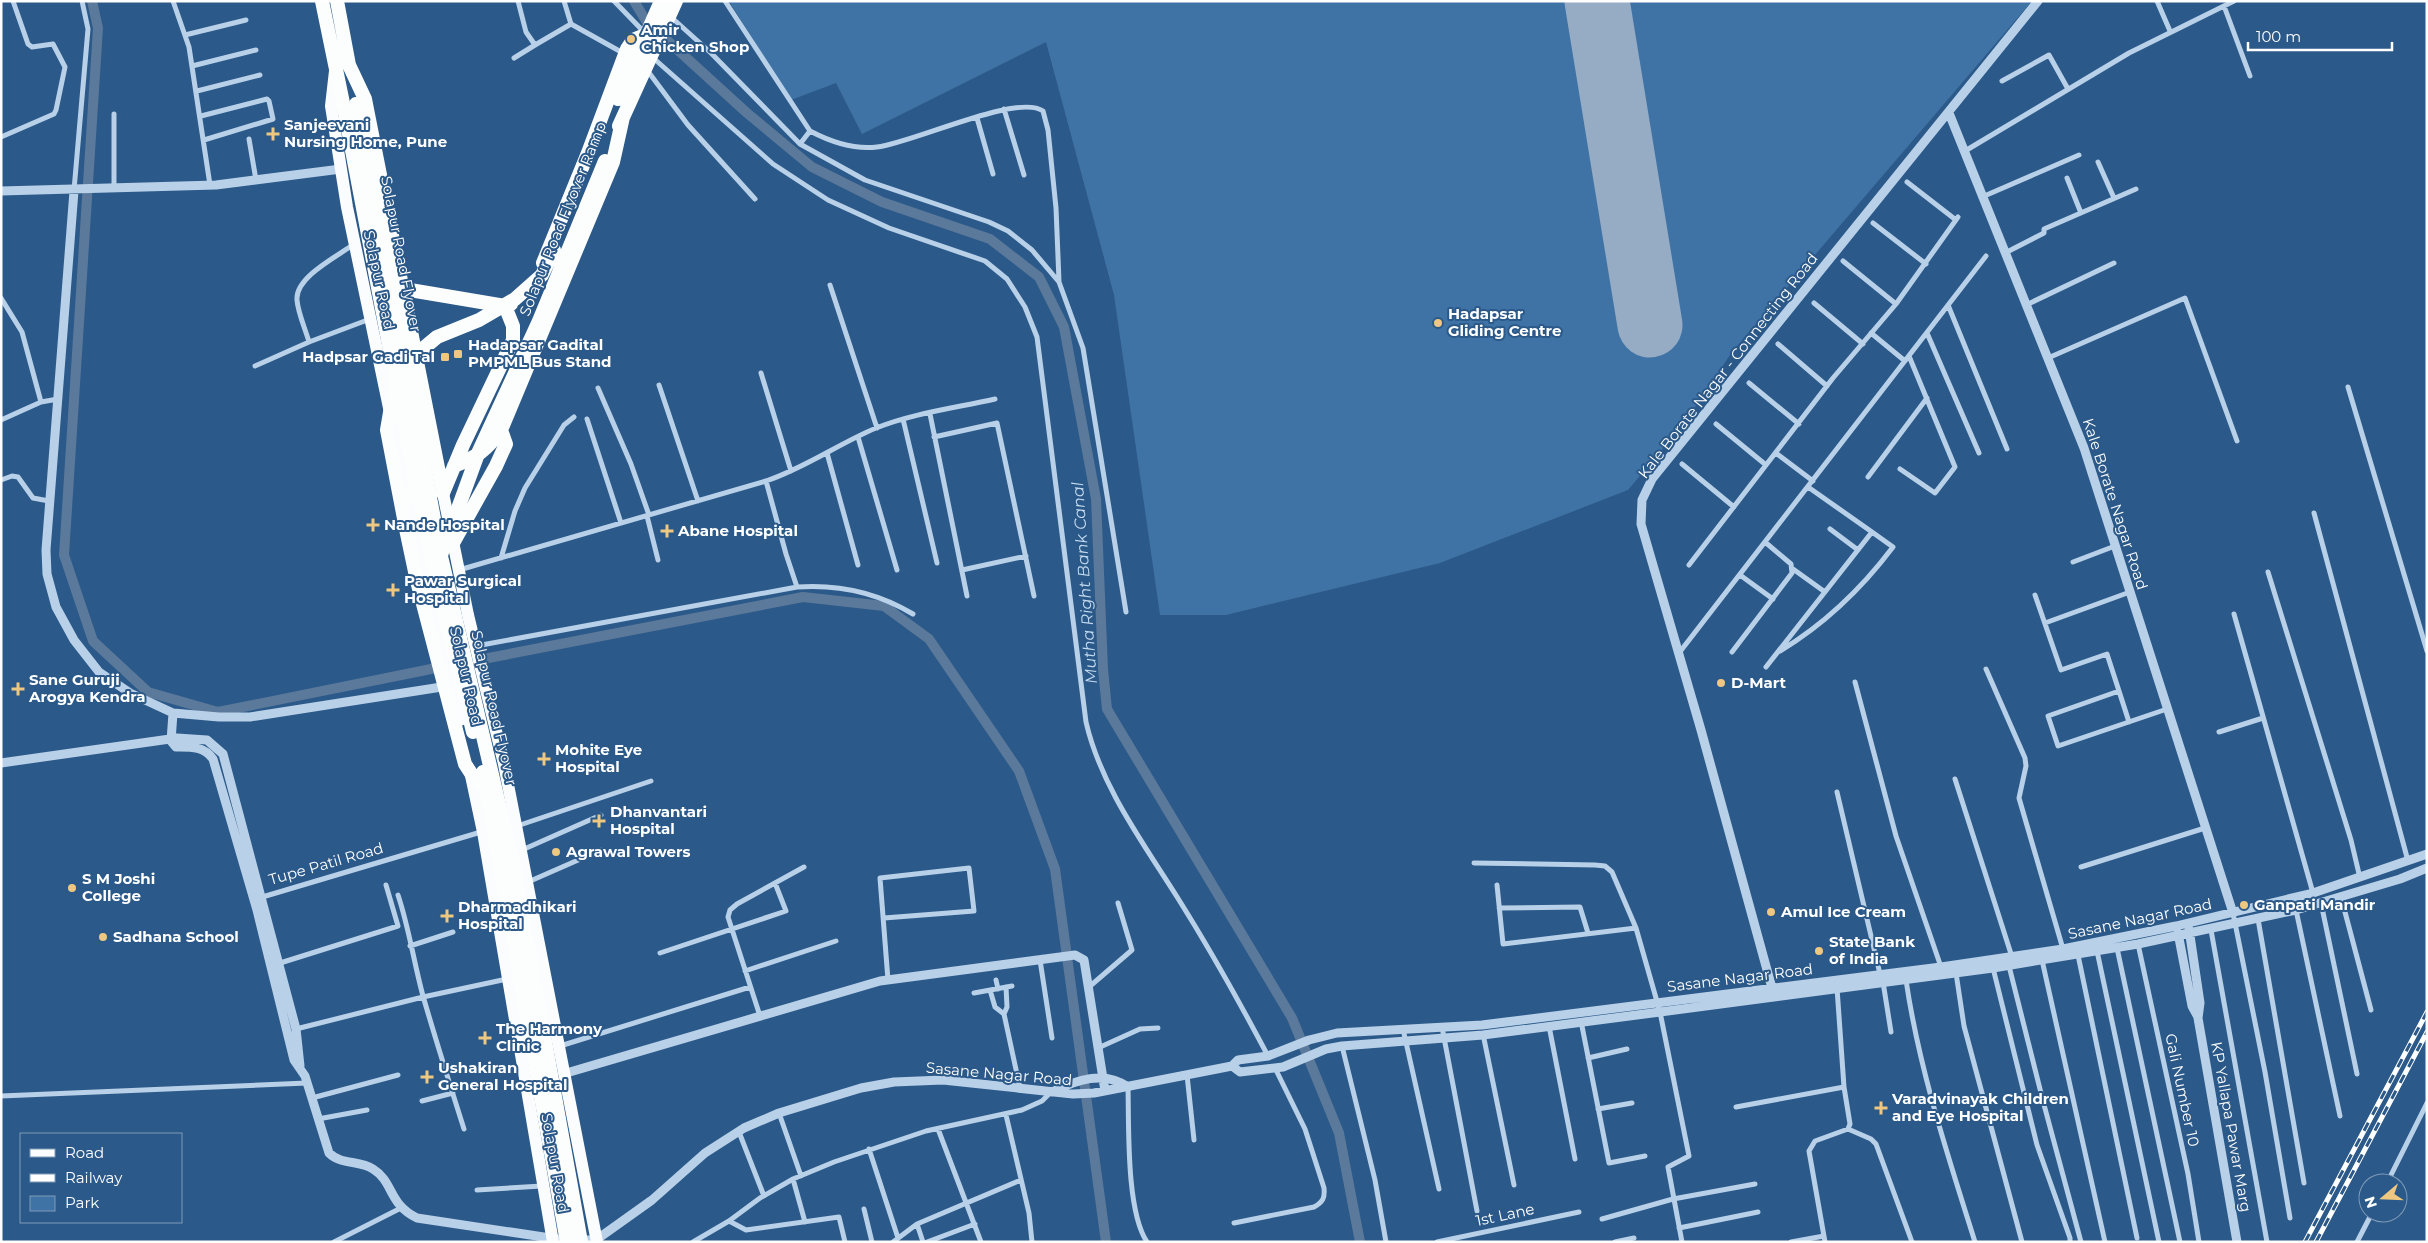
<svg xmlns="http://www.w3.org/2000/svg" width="2428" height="1243" viewBox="0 0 2428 1243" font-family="Montserrat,sans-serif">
  <rect width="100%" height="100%" fill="#2b5989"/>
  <path fill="#4073a5" d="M729 1H2032L1732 352 1685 422 1628 490 1440 563 1226 615H1160L1114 295 1046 42 862 134 836 83 791 100Z"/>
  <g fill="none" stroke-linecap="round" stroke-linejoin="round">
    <path stroke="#5b799a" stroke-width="10" d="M92 1 98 28 64 555 93 641 148 692 218 712 446 666
      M634 1 646 21 747 113 812 167 882 202 990 239 1039 277 1064 327 1096 499 1103 669 1107 709 1292 1018 1339 1133 1360 1242
      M473 661 803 597 884 606 929 639 1019 771 1055 869 1106 1242"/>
    <path stroke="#95acc4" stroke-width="65" d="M1597 1 1650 325"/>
    <path stroke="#b8d0e8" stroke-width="5" d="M173 1 189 47 210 185
      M518 1 526 32 535 45 571 24 564 1
      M614 1 646 34
      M725 1 810 131C831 142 853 150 877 147 913 143 1017 93 1043 111L1048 130 1056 208 1059 281
      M2157 1 2170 31
      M2224 6 2250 76
      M671 17 711 53 800 144 865 180 989 222 1008 231 1032 250 1059 282 1083 348 1126 612
      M571 24 623 53
      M185 35 246 20
      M651 56 773 164 828 200 889 228 985 261 1007 279 1025 307 1037 337 1086 722C1101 787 1144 844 1179 900 1211 951 1240 1003 1268 1056
      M514 58 535 45
      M192 66 256 50
      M647 70 688 125 755 199
      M2002 81 2049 55 2068 89
      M197 91 260 75
      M1004 109 1024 175
      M201 116 267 99 269 101 273 119 204 140
      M977 118 993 174
      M1 137 54 114 56 110 65 67 53 44 32 47 28 44 13 1
      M249 139 256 180
      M800 144 810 131
      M1965 151 2129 53 2234 1
      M2098 162 2114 198
      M2067 178 2081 213
      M1907 182 1956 220
      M114 188V114
      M74 190 88 29 82 1
      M1982 197 2079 155
      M1873 223 1926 264
      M2005 253 2044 233V229L2136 189
      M1843 261 1896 304
      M830 285 877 428
      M1 298 22 332 41 402
      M1814 303 1863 344
      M1948 305 2007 449
      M2026 305 2114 263
      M1871 333 1905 361
      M1927 333 1979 453
      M309 342C305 328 298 313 297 300 295 277 338 256 354 244
      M1778 344 1827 386
      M2048 358 2185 298 2237 441
      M255 366 309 342 370 319
      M761 373 791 471
      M1749 383 1799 424
      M659 385 698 501
      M2348 387 2427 651
      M598 388 631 464 649 515
      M930 414 967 596
      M587 419 621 523
      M903 419 937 563
      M1 420 41 402 58 399
      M1716 424 1766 465
      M858 437 897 570
      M934 437 997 423 1034 596
      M827 453 858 565
      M1776 453 1813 481
      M1682 464 1734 507
      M1900 469 1935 493 1955 467 1909 356
      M1868 477 1927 398
      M1 480 12 476 18 477 33 498 49 501
      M766 481 786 554 797 587
      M2314 513 2408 861
      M647 516 658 560
      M1830 529 1858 550
      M501 558 515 511 525 488 564 425 574 417
      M2073 562 2115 546
      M1689 565 1833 378 1896 304 1958 217
      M1793 569 1825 592
      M459 570 766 481C805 468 838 444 876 428 914 413 955 408 995 399
      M962 570 1026 556
      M2268 572 2351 840 2360 878
      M1740 575 1773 599
      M2035 595 2061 670 2107 654 2119 691
      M2234 614 2313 893
      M2045 623 2130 592
      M476 646 797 587C839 584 878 593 913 614
      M1780 651C1825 624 1862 588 1893 547L1872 532
      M1732 652 1792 573 1791 564 1765 542
      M1679 653 1986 256
      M1766 667 1872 532 1808 487
      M1986 669 2025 758 2026 766 2019 798 2063 949
      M1855 682 1896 836 1941 967
      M2129 722 2119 691 2048 716 2058 746 2167 709
      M2219 732 2263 718
      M1955 779 2012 957
      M1837 792 1880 974
      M517 826 651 781
      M522 850 601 815
      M1474 863 1595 865 1605 866 1612 872 1636 928 1660 1012 1689 1156 1668 1167 1682 1242
      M2081 867 2205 828
      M528 882 601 850
      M1497 885 1503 944 1636 928
      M398 895C409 928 414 963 423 996 436 1041 450 1085 464 1129
      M2341 897 2371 1010
      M259 898 481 832
      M2321 903 2357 1074
      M1499 908 1580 907 1588 933
      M2296 910 2340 1116
      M2233 913 2265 1072 2290 1218
      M884 918 974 911 969 868 880 878 888 980
      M2258 919 2304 1183
      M2211 930 2267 1242
      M2138 944 2188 1174 2199 1242
      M410 946 453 932
      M2117 948 2180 1242
      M2097 951 2159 1242
      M660 953 786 911 775 883
      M2078 955 2137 1238
      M1040 960 1052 1038
      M2042 960 2105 1242
      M277 964 398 926 386 885
      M2009 966 2043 1101 2081 1242
      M1993 968 2037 1145 2070 1238V1242
      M745 971 836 941
      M1956 973 1964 1026 2022 1242
      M996 980 998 989
      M1906 980C1919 1069 1948 1156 1975 1242
      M1883 982 1891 1032
      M1006 987 1007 1007 1004 1014 1020 1088
      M1089 987 1132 950 1118 903
      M990 990 995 1007 1004 1014
      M974 993 1012 986
      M760 1016 728 917 730 910 737 904 804 867
      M1581 1021 1609 1163 1645 1156
      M1549 1026 1575 1159
      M1442 1027 1477 1211
      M296 1029 423 997 507 979
      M1403 1029 1439 1189
      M1483 1034 1514 1185
      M560 1046 750 987
      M1342 1046 1375 1180 1386 1242
      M1098 1048 1140 1029 1158 1028
      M1588 1058 1627 1049
      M1187 1075 1194 1140
      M1128 1087C1129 1125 1126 1211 1147 1242
      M1 1096 307 1083
      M312 1098 398 1075
      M422 1101 453 1093
      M1736 1107 1844 1087
      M1598 1109 1632 1103
      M779 1113 801 1176
      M1006 1115 1029 1213 1032 1242
      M318 1119 367 1110
      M938 1129 981 1242
      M1848 1129 1871 1139 1876 1144 1912 1242
      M739 1132 764 1196
      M869 1149 898 1238
      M793 1179 805 1222
      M2387 1183 2427 1103
      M477 1190 542 1186
      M864 1209 872 1242
      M1602 1219 1673 1199 1755 1184
      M729 1221 746 1230 839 1217 845 1242
      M1234 1223 1314 1207C1323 1202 1325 1198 1324 1188L1305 1129 1275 1068
      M917 1224 923 1242
      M1679 1228 1758 1212
      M334 1242 401 1208
      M693 1242 729 1221 760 1198 793 1179 834 1162 926 1131 1022 1110 1042 1101 1051 1092
      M893 1242 917 1224 1021 1180
      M927 1242 975 1224
      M1437 1242 1579 1212
      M1615 1242 1634 1238
      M1791 1242 1824 1236
      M1825 1242 1809 1151 1815 1141 1848 1129 1850 1124 1844 1087 1837 988
      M2357 1242 2372 1213"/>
    <path stroke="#b8d0e8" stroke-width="9" d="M1949 113 2084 448 2233 913
      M1 191 216 185 341 169
      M74 191 46 550 47 574 56 607 74 640 99 672 130 693 173 713 219 717H250L448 686
      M171 741 176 747C190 747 204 746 213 759L257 910 294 1060 305 1076 329 1153C341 1165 359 1160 373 1169 394 1182 388 1204 417 1218L557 1239
      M171 741 173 713
      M1 763 177 738 207 740 223 754 296 1029 300 1066
      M2189 929 2200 1003 2198 1018 2237 1242
      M2178 933 2192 1006 2198 1017
      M1772 988 1701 730 1641 524 1642 500 1652 479 2038 1
      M1232 1066 1240 1072 1283 1067 1326 1049 1342 1046 1483 1035 1660 1012 1993 968 2138 944 2296 910 2400 879 2427 868
      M563 1074 880 981 1075 955 1084 960 1105 1091
      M1052 1092C1076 1080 1104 1070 1128 1087
      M578 1240H596L652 1200 705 1153 744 1128 779 1113 861 1088 894 1082 943 1080 1073 1094 1094 1093 1232 1066 1238 1060 1268 1056 1309 1040 1337 1033 1482 1025 1941 967 2063 949 2176 926 2313 893 2427 854"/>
    <path stroke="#fafcfe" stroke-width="12" d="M335 71 331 106 347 207 416 537 460 720
      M443 493 468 615 504 764 597 1242
      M470 771 483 832 553 1242"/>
    <path stroke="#fcfefe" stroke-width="14" d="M322 1 344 108
      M337 1 349 65 365 99 443 493
      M618 99 661 1
      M619 126 676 1
      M543 263 588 153 627 49 633 40 645 35
      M404 289 505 306 511 304
      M454 466C477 457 487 450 501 430L613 162 623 117
      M443 493 463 445 513 340V326L505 306
      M408 499 430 495
      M453 543 496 466 506 444 501 430"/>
    <g stroke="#fff" stroke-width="5">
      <path id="rail" d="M2305 1242 2427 1012
        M2316 1242 2427 1032"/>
    </g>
    <use href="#rail" stroke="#2b5989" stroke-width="3" stroke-dasharray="9" stroke-linecap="butt"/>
    <path stroke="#fcfefe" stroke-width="14" d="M356 104 441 556 515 873 581 1242
      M344 108 413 472 431 557 473 732
      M441 555 479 451 539 321 605 161
      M483 772 567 1242
      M487 789 476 781 465 764 417 581 406 529 387 430 392 401 400 376 411 360 425 347 437 337 479 320 515 299 542 275 554 250"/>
  </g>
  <g fill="#eec880" stroke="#2b5989" stroke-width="2">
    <circle cx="631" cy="39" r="5"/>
    <path d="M270.5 126.5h5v5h5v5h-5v5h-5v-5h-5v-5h5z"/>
    <circle cx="1438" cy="323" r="5"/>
    <rect x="453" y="349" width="10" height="10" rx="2.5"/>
    <rect x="440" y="352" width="10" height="10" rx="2.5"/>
    <path d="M370.5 517.5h5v5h5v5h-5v5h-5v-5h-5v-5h5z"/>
    <path d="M664.5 523.5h5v5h5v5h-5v5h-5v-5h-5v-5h5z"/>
    <path d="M390.5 582.5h5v5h5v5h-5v5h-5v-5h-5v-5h5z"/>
    <circle cx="1721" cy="683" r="5"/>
    <path d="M15.5 681.5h5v5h5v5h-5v5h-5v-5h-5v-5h5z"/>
    <path d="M541.5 751.5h5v5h5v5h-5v5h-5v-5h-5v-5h5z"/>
    <path d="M596.5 813.5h5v5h5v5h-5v5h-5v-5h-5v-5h5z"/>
    <circle cx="556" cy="852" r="5"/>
    <circle cx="72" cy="888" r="5"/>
    <circle cx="2244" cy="905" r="5"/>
    <circle cx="1771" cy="912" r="5"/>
    <path d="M444.5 908.5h5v5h5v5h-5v5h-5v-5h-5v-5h5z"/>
    <circle cx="103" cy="937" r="5"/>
    <circle cx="1819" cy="951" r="5"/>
    <path d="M482.5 1030.5h5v5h5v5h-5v5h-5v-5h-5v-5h5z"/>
    <path d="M424.5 1069.5h5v5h5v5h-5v5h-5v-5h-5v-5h5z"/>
    <path d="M1878.5 1100.5h5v5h5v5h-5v5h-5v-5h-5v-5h5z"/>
  </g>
  <g text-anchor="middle" stroke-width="4" stroke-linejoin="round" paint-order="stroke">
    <g font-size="15" font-weight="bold" fill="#fff" stroke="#2b5989" text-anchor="start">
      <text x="641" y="35">Amir<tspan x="641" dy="17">Chicken Shop</tspan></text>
      <text x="284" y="130">Sanjeevani<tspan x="284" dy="17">Nursing Home, Pune</tspan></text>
      <text x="1448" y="319">Hadapsar<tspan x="1448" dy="17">Gliding Centre</tspan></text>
      <text x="468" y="350">Hadapsar Gadital<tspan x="468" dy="17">PMPML Bus Stand</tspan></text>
      <text x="435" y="362" text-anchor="end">Hadpsar Gadi Tal</text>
      <text x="384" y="530">Nande Hospital</text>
      <text x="678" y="536">Abane Hospital</text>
      <text x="404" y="586">Pawar Surgical<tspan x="404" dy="17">Hospital</tspan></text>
      <text x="29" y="685">Sane Guruji<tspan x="29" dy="17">Arogya Kendra</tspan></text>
      <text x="1731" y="688">D-Mart</text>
      <text x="555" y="755">Mohite Eye<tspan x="555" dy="17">Hospital</tspan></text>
      <text x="610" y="817">Dhanvantari<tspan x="610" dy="17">Hospital</tspan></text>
      <text x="566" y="857">Agrawal Towers</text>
      <text x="82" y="884">S M Joshi<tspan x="82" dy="17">College</tspan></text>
      <text x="2254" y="910">Ganpati Mandir</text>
      <text x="458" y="912">Dharmadhikari<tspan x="458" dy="17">Hospital</tspan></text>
      <text x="1781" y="917">Amul Ice Cream</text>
      <text x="113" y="942">Sadhana School</text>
      <text x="1829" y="947">State Bank<tspan x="1829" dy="17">of India</tspan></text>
      <text x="496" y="1034">The Harmony<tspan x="496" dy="17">Clinic</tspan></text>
      <text x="438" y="1073">Ushakiran<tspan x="438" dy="17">General Hospital</tspan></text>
      <text x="1892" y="1104">Varadvinayak Children<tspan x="1892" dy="17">and Eye Hospital</tspan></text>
    </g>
    <g font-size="15" fill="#fff" stroke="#2b5989">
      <text transform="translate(563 219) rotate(-68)" y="5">Solapur Road Flyover Ramp</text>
      <text transform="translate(401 254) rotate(79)" y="5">Solapur Road Flyover</text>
      <text transform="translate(379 280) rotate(78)" y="5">Solapur Road</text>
      <text transform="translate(1728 366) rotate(-52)" y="5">Kale Borate Nagar - Connecting Road</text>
      <text transform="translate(2115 504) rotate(72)" y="5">Kale Borate Nagar Road</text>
      <text transform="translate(466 676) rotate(77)" y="5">Solapur Road</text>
      <text transform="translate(494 708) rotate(77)" y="5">Solapur Road Flyover</text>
      <text transform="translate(326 864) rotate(-16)" y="5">Tupe Patil Road</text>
      <text transform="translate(2140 919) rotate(-12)" y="5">Sasane Nagar Road</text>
      <text transform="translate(1740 978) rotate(-7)" y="5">Sasane Nagar Road</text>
      <text transform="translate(999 1074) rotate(5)" y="5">Sasane Nagar Road</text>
      <text transform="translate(2182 1090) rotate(78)" y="5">Gali Number 10</text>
      <text transform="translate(2231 1127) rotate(80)" y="5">KP Yallapa Pawar Marg</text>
      <text transform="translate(555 1163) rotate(80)" y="5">Solapur Road</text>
      <text transform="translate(1505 1215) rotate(-12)" y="5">1st Lane</text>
    </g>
    <g font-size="16" font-style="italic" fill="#c4daef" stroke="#2b5989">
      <text transform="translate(1084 583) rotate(-94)" y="6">Mutha Right Bank Canal</text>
    </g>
  </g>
  <rect width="2428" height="1243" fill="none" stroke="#ffffff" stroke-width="5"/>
  <rect x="20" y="1133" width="162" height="90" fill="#2b5989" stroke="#809bb8"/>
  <rect x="30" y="1149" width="25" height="8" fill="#fafcfe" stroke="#809bb8"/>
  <text x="65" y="1158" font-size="15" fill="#ffffff">Road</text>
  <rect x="30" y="1174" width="25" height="8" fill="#ffffff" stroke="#809bb8"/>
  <text x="65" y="1183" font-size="15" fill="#ffffff">Railway</text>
  <rect x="30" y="1196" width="25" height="15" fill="#4073a5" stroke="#809bb8"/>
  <text x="65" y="1208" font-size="15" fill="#ffffff">Park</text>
  <g transform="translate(2383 1198) rotate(251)"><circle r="24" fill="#2b5989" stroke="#809bb8"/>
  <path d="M0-4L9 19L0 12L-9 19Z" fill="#eec880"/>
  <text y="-8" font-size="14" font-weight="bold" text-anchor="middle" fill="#ffffff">N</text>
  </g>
  <path d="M2248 42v8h144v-8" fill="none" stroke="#ffffff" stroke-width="2.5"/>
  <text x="2256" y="42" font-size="15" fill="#ffffff" stroke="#2b5989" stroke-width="4" paint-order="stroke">100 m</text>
</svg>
